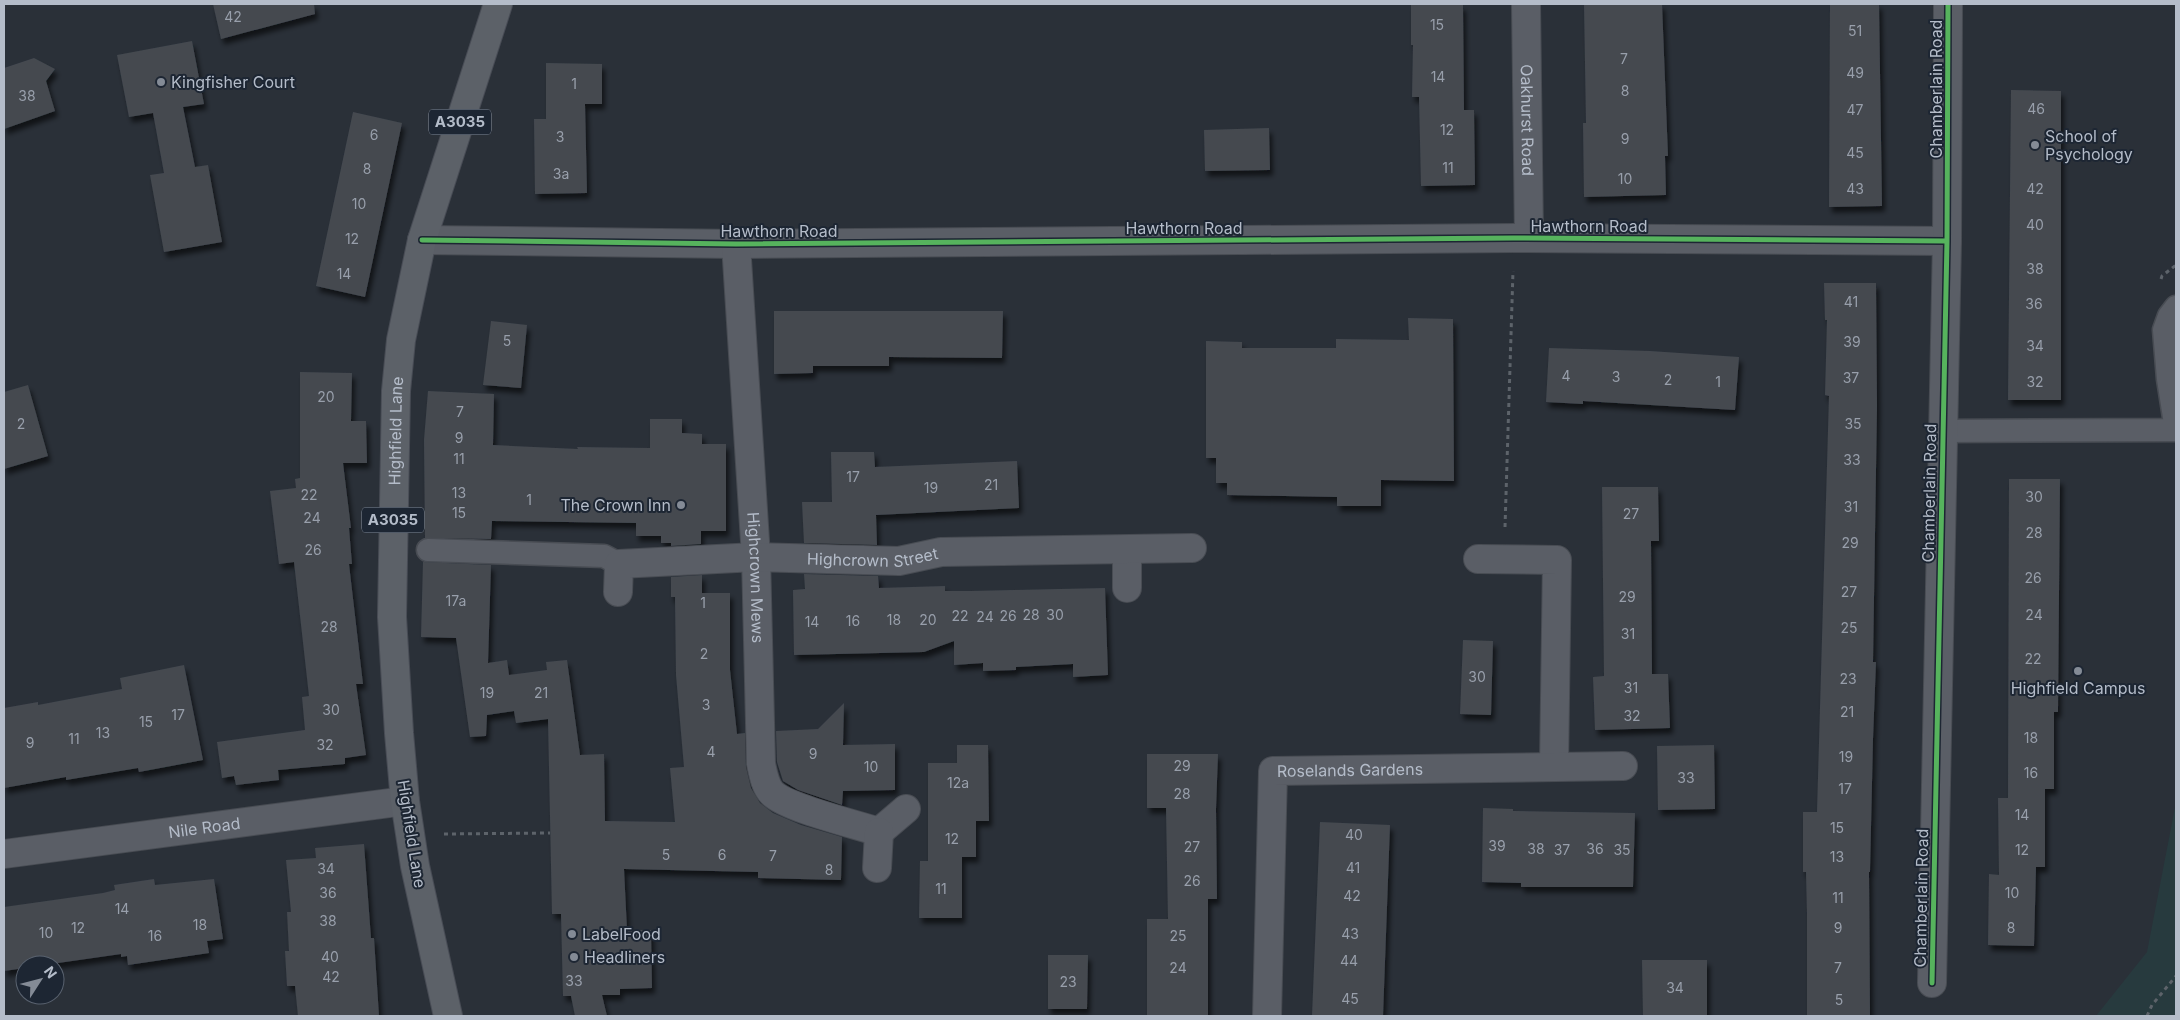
<svg xmlns="http://www.w3.org/2000/svg" width="2180" height="1020" viewBox="0 0 2180 1020" font-family="Inter,sans-serif">
  <defs>
    <filter id="shadow"><feDropShadow dx="3" dy="5.5" stdDeviation="2.5" flood-color="#0009"/></filter>
  </defs>
  <rect width="100%" height="100%" fill="#2a3038"/>
  <path fill="#273a3e" d="M2176 802V1016H2096L2147 952Z"/>
  <path fill="#444950" filter="url(#shadow)" d="M213 4H314L315 14 221 39Z
    M1584 4H1662L1668 156H1665L1666 195 1584 197 1583 123H1586Z
    M1830 4H1879L1882 206 1829 207Z
    M1411 5H1463L1464 110H1474L1475 185 1421 186 1419 97H1412L1413 45H1411Z
    M192 41 204 104 183 107 195 167 208 165 222 242 164 252 150 175 164 173 153 113 129 117 117 55Z
    M34 58 55 69 46 81 55 111 4 129V68Z
    M546 63 602 64V104H585L587 193 535 194 534 119H546Z
    M2011 90 2061 91V400H2008Z
    M353 112 402 123 365 297 316 286Z
    M1269 128 1270 170 1205 171 1204 130Z
    M1824 283H1876L1877 406 1873 662H1876L1873 739 1870 872H1869L1870 1016H1807V914L1806 872H1803V812H1817L1829 396 1825 395 1827 320H1825Z
    M774 311H1003L1002 358 889 357V366H813V373L774 374Z
    M1408 318 1453 319 1454 481 1381 480V506H1337V497L1227 495V483H1216V458H1206V341L1242 342V348H1336V339L1409 340Z
    M491 321 527 325 521 388 483 385Z
    M1549 348 1650 351 1739 357 1735 410 1583 401V404L1546 402Z
    M300 372 352 373 351 421H366L367 463H343L351 528H349L352 564H349L363 684H356L366 755 345 758V764L278 770 279 780 236 785 234 776 222 778 217 742 305 730 302 697 309 696 294 562 279 564 270 491 296 488 295 479 300 478Z
    M28 385 48 456 4 469V392Z
    M428 391 494 394 493 445 578 449 577 447 650 448V419H682V433L702 434V444H726V531H701V544L671 546V543H661V536H636V523L492 521 491 539 425 538 424 440Z
    M831 452H874L875 467 1017 461 1019 508 876 515 877 545 804 543 802 502H832Z
    M2009 479H2060L2058 712H2054V789H2045V867H2036L2034 946 1988 945 1989 874 1999 875 1998 798H2008Z
    M1602 487H1658L1659 541H1651L1652 674H1668L1670 728 1595 730 1593 677 1604 676Z
    M423 562 491 565 488 663 507 660 509 675 547 670 546 662 567 660 580 755 604 754 605 821 675 822 670 768 684 767 676 675 675 597H671V577L702 575V593H730V670L737 734 745 733 746 767 751 788 760 803 773 813 801 825 842 837 841 880 758 878V872L624 869 627 930H651L652 988 620 989V995H602L607 1016H575L571 996H563L561 914H552L548 719 516 723 514 711 487 715 486 736 470 737 456 638 421 637Z
    M804 574 878 576 879 588 945 586V591H970L1105 588 1108 675 1073 677V664L1016 667V670L983 671V663L954 665V641L924 652 794 655 793 590 805 589Z
    M1463 640 1493 641 1491 715 1460 714Z
    M184 665 203 760 139 772 138 768 66 780V777L4 788V708L38 702V705L122 689 120 678Z
    M844 703 843 745 895 744V790L843 791 842 805 798 790 783 781 777 762 776 731 818 729Z
    M957 745H988L989 821H976V857H962V918H919L920 861H928V763H957Z
    M1714 745 1715 809 1658 810 1657 746Z
    M1147 754H1218L1216 809 1217 899H1208V1016H1147V919H1168L1166 808H1147Z
    M1483 808 1513 809V811L1635 813 1633 887H1521V883L1482 882Z
    M1320 822 1390 825 1383 1016H1312Z
    M364 844 371 938H374L379 1016H298L295 986H287L285 951H289L287 912H291L286 860 316 858 315 848Z
    M154 879 155 885 214 879 223 939 207 941 209 953 128 965 127 956 121 957V954L44 965H25V968L4 971V907L103 893 115 890 114 885Z
    M1048 955H1088L1087 1009H1048Z
    M1642 960H1707V1016H1643Z"/>
  <g fill="none" stroke-linecap="round" stroke-linejoin="round">
    <g stroke="#484c53" stroke-width="25">
      <path id="lane" d="M1943 431 2176 430 2168 379 2164 330 2169 316 2176 307
        M428 550 604 556 619 564"/>
    </g>
    <g stroke="#484c53" stroke-width="30">
      <g id="street">
        <path id="s1" d="M1526 4 1529 238"/>
        <path d="M422 240 736 244 1513 238 1947 241"/>
        <path id="s2" d="M736 244 756 557 761 764C763 773 765 786 772 793 787 808 855 824 879 832L906 809"/>
        <path d="M1127 551V588"/>
        <path d="M1478 559 1557 560 1554 767"/>
        <path id="s3" d="M618 592 619 564 756 557 899 561 941 552 1192 548"/>
        <path id="s4" d="M4 854 405 801"/>
        <path d="M877 868 879 832"/>
        <path d="M1932 983 1947 241 1948 4"/>
        <path id="s5" d="M1267 1016 1273 771 1623 766"/>
      </g>
    </g>
    <g stroke="#484c55" stroke-width="30">
      <g id="primary">
        <path id="s6" d="M448 1016 415 866 405 801 399 733 392 617 396 391 401 340 422 240 498 4"/>
      </g>
    </g>
    <path stroke="#5d636a" stroke-width="3" stroke-dasharray="4 4" stroke-linecap="butt" d="M2161 279 2162 276 2176 265
      M1505 527 1513 271
      M444 834 550 833
      M2147 1016 2152 1005 2176 976"/>
    <use href="#lane" stroke="#5a5e66" stroke-width="22"/>
    <use href="#street" stroke="#5a5e66" stroke-width="28"/>
    <use href="#primary" stroke="#5c6168" stroke-width="28"/>
    <g stroke="#1d2633" stroke-width="8">
      <path id="cycleway" d="M422 240 736 244 1513 238 1947 241
        M1932 983 1947 241 1948 4"/>
    </g>
    <use href="#cycleway" stroke="#56b35d" stroke-width="5"/>
  </g>
  <g fill="#848b96" stroke="#1d2633" stroke-width="2">
    <circle cx="161" cy="82" r="5"/>
    <circle cx="2035" cy="145" r="5"/>
    <circle cx="681" cy="505" r="5"/>
    <circle cx="2078" cy="671" r="5"/>
    <circle cx="572" cy="934" r="5"/>
    <circle cx="574" cy="957" r="5"/>
  </g>
  <g text-anchor="middle" stroke-width="4" stroke-linejoin="round" paint-order="stroke">
    <g font-size="14" fill="#989fab">
      <text x="233" y="22">42</text>
      <text x="1437" y="30">15</text>
      <text x="1855" y="36">51</text>
      <text x="1624" y="64">7</text>
      <text x="1855" y="78">49</text>
      <text x="1438" y="82">14</text>
      <text x="574" y="89">1</text>
      <text x="1625" y="96">8</text>
      <text x="27" y="101">38</text>
      <text x="2036" y="114">46</text>
      <text x="1855" y="115">47</text>
      <text x="1447" y="135">12</text>
      <text x="374" y="140">6</text>
      <text x="560" y="142">3</text>
      <text x="1625" y="144">9</text>
      <text x="1855" y="158">45</text>
      <text x="1448" y="173">11</text>
      <text x="367" y="174">8</text>
      <text x="561" y="179">3a</text>
      <text x="1625" y="184">10</text>
      <text x="1855" y="194">43</text>
      <text x="2035" y="194">42</text>
      <text x="359" y="209">10</text>
      <text x="2035" y="230">40</text>
      <text x="352" y="244">12</text>
      <text x="2035" y="274">38</text>
      <text x="344" y="279">14</text>
      <text x="1851" y="307">41</text>
      <text x="2034" y="309">36</text>
      <text x="507" y="346">5</text>
      <text x="1852" y="347">39</text>
      <text x="2035" y="351">34</text>
      <text x="1566" y="381">4</text>
      <text x="1616" y="382">3</text>
      <text x="1851" y="383">37</text>
      <text x="1668" y="385">2</text>
      <text x="1718" y="387">1</text>
      <text x="2035" y="387">32</text>
      <text x="326" y="402">20</text>
      <text x="460" y="417">7</text>
      <text x="21" y="429">2</text>
      <text x="1853" y="429">35</text>
      <text x="459" y="443">9</text>
      <text x="459" y="464">11</text>
      <text x="1852" y="465">33</text>
      <text x="853" y="482">17</text>
      <text x="991" y="490">21</text>
      <text x="931" y="493">19</text>
      <text x="459" y="498">13</text>
      <text x="309" y="500">22</text>
      <text x="2034" y="502">30</text>
      <text x="529" y="505">1</text>
      <text x="1851" y="512">31</text>
      <text x="459" y="518">15</text>
      <text x="1631" y="519">27</text>
      <text x="312" y="523">24</text>
      <text x="2034" y="538">28</text>
      <text x="1850" y="548">29</text>
      <text x="313" y="555">26</text>
      <text x="2033" y="583">26</text>
      <text x="1849" y="597">27</text>
      <text x="1627" y="602">29</text>
      <text x="456" y="606">17a</text>
      <text x="703" y="608">1</text>
      <text x="1031" y="620">28</text>
      <text x="1055" y="620">30</text>
      <text x="2034" y="620">24</text>
      <text x="960" y="621">22</text>
      <text x="1008" y="621">26</text>
      <text x="985" y="622">24</text>
      <text x="894" y="625">18</text>
      <text x="928" y="625">20</text>
      <text x="853" y="626">16</text>
      <text x="812" y="627">14</text>
      <text x="329" y="632">28</text>
      <text x="1849" y="633">25</text>
      <text x="1628" y="639">31</text>
      <text x="704" y="659">2</text>
      <text x="2033" y="664">22</text>
      <text x="1477" y="682">30</text>
      <text x="1848" y="684">23</text>
      <text x="1631" y="693">31</text>
      <text x="487" y="698">19</text>
      <text x="541" y="698">21</text>
      <text x="706" y="710">3</text>
      <text x="331" y="715">30</text>
      <text x="1847" y="717">21</text>
      <text x="178" y="720">17</text>
      <text x="1632" y="721">32</text>
      <text x="146" y="727">15</text>
      <text x="103" y="738">13</text>
      <text x="2031" y="743">18</text>
      <text x="74" y="744">11</text>
      <text x="30" y="748">9</text>
      <text x="325" y="750">32</text>
      <text x="711" y="757">4</text>
      <text x="813" y="759">9</text>
      <text x="1846" y="762">19</text>
      <text x="1182" y="771">29</text>
      <text x="871" y="772">10</text>
      <text x="2031" y="778">16</text>
      <text x="1686" y="783">33</text>
      <text x="958" y="788">12a</text>
      <text x="1845" y="794">17</text>
      <text x="1182" y="799">28</text>
      <text x="2022" y="820">14</text>
      <text x="1837" y="833">15</text>
      <text x="1354" y="840">40</text>
      <text x="952" y="844">12</text>
      <text x="1497" y="851">39</text>
      <text x="1192" y="852">27</text>
      <text x="1536" y="854">38</text>
      <text x="1595" y="854">36</text>
      <text x="1562" y="855">37</text>
      <text x="1622" y="855">35</text>
      <text x="2022" y="855">12</text>
      <text x="666" y="860">5</text>
      <text x="722" y="860">6</text>
      <text x="773" y="861">7</text>
      <text x="1837" y="862">13</text>
      <text x="1353" y="873">41</text>
      <text x="326" y="874">34</text>
      <text x="829" y="875">8</text>
      <text x="1192" y="886">26</text>
      <text x="941" y="894">11</text>
      <text x="328" y="898">36</text>
      <text x="2012" y="898">10</text>
      <text x="1352" y="901">42</text>
      <text x="1838" y="903">11</text>
      <text x="122" y="914">14</text>
      <text x="328" y="926">38</text>
      <text x="200" y="930">18</text>
      <text x="78" y="933">12</text>
      <text x="1838" y="933">9</text>
      <text x="2011" y="933">8</text>
      <text x="46" y="938">10</text>
      <text x="1350" y="939">43</text>
      <text x="155" y="941">16</text>
      <text x="1178" y="941">25</text>
      <text x="330" y="962">40</text>
      <text x="1349" y="966">44</text>
      <text x="1178" y="973">24</text>
      <text x="1838" y="973">7</text>
      <text x="331" y="982">42</text>
      <text x="574" y="986">33</text>
      <text x="1068" y="987">23</text>
      <text x="1675" y="993">34</text>
      <text x="1350" y="1004">45</text>
      <text x="1839" y="1005">5</text>
    </g>
    <g fill="#1d2633" stroke="#878f9c" stroke-width="1">
      <rect x="429" y="109.5" width="62" height="25" rx="4"/>
      <rect x="362" y="507.5" width="62" height="25" rx="4"/>
    </g>
    <g font-size="15" font-weight="bold" fill="#b4bcc9">
      <text x="460" y="127">A3035</text>
      <text x="393" y="525">A3035</text>
    </g>
    <g font-size="16" fill="#b4bcc9" stroke="#1d2633" text-anchor="start">
      <text x="171" y="88">Kingfisher Court</text>
      <text x="2045" y="142">School of<tspan x="2045" dy="18">Psychology</tspan></text>
      <text x="671" y="511" text-anchor="end">The Crown Inn</text>
      <text x="2078" y="694" text-anchor="middle">Highfield Campus</text>
      <text x="582" y="940">LabelFood</text>
      <text x="584" y="963">Headliners</text>
    </g>
    <g font-size="16" fill="#b4bcc9" stroke="#1d2633">
      <text transform="translate(1936 89) rotate(-90)" y="6">Chamberlain Road</text>
      <text dy="6" stroke="none"><textPath href="#s1" startOffset="116">Oakhurst Road</textPath></text>
      <text x="1589" y="232">Hawthorn Road</text>
      <text x="1184" y="234">Hawthorn Road</text>
      <text x="779" y="237">Hawthorn Road</text>
      <text dy="6" stroke="none"><textPath href="#s6" startOffset="590">Highfield Lane</textPath></text>
      <text transform="translate(1929 493) rotate(-89)" y="6">Chamberlain Road</text>
      <text dy="6" stroke="none"><textPath href="#s3" startOffset="282">Highcrown Street</textPath></text>
      <text dy="6" stroke="none"><textPath href="#s2" startOffset="334">Highcrown Mews</textPath></text>
      <text dy="6" stroke="none"><textPath href="#s5" startOffset="322">Roselands Gardens</textPath></text>
      <text dy="6" stroke="none"><textPath href="#s4" startOffset="202">Nile Road</textPath></text>
      <text transform="translate(412 834) rotate(81)" y="6">Highfield Lane</text>
      <text transform="translate(1921 898) rotate(-89)" y="6">Chamberlain Road</text>
    </g>
  </g>
  <rect width="2180" height="1020" fill="none" stroke="#b4bcc9" stroke-width="10"/>
  <g transform="translate(40 980) rotate(54)"><circle r="24" fill="#1d2633" stroke="#59626f"/>
  <path d="M0-4L9 19L0 12L-9 19Z" fill="#848b96"/>
  <text y="-8" font-size="14" font-weight="bold" text-anchor="middle" fill="#b4bcc9">N</text>
  </g>
</svg>
